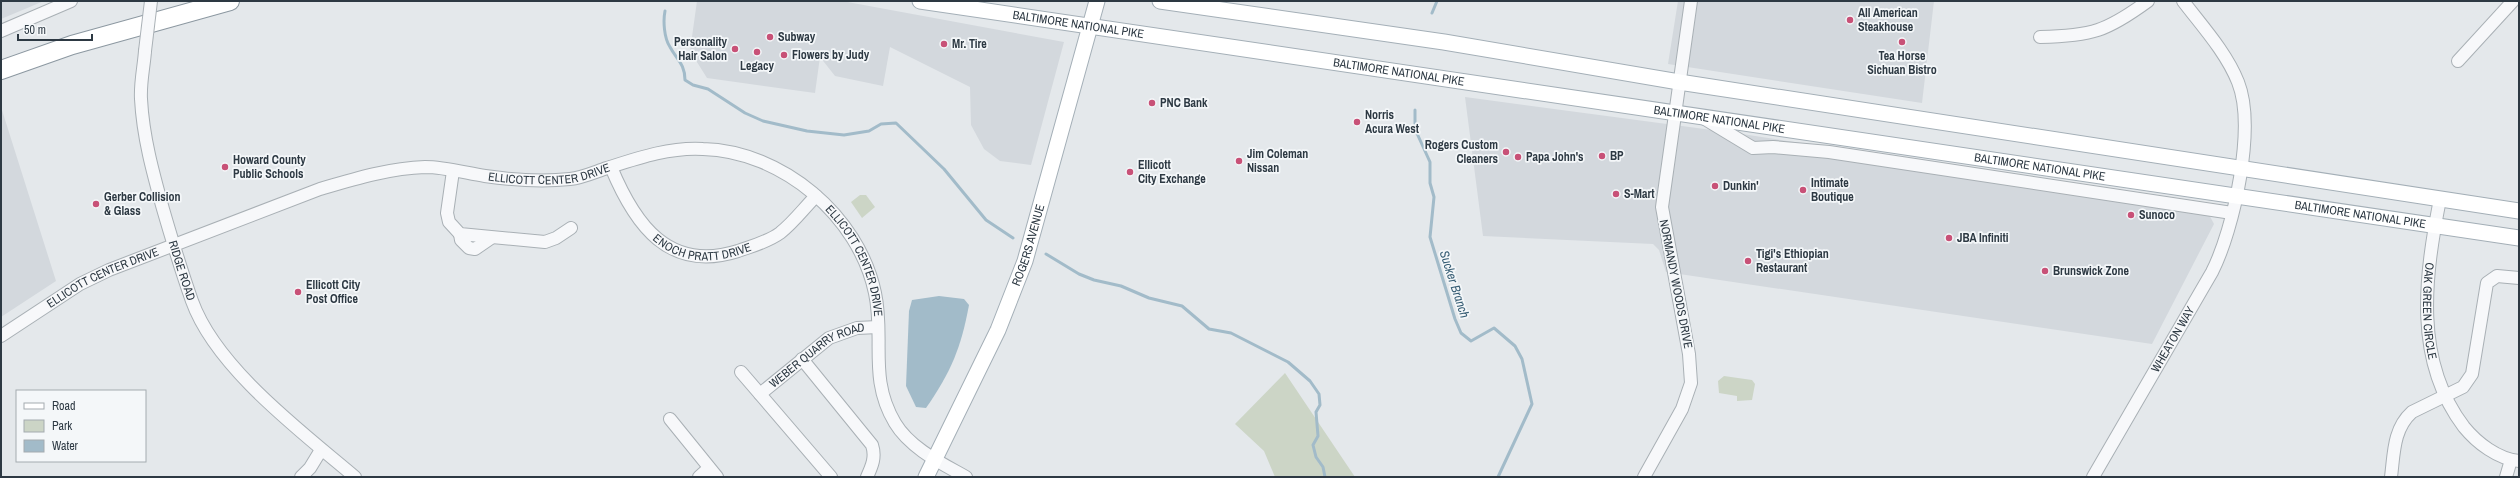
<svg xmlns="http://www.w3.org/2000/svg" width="2520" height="478" viewBox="0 0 2520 478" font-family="'Archivo Narrow',sans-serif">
  <rect width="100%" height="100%" fill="#e4e8eb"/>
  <path fill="#d3d8dd" d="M1 1H44L1 19Z
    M697 1H842L1064 42 1031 165 1000 161 984 149 971 125 970 87 890 47 883 86 835 76 820 57 815 93 707 78 690 51Z
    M1678 1H1934L1922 103 1668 64Z
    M1465 97 1742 134 2204 205 2214 224 2152 344 1666 272 1659 250 1653 244 1483 236Z
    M1 107 56 281 1 317Z"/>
  <path fill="#ccd5c6" d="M860 195H866L875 207 862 218 851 202Z
    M1285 373 1355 477H1275L1264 451 1235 424Z
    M1724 376 1752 380 1755 384 1752 400 1737 401V396L1719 393 1718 381Z"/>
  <path fill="#a2bbc9" d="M939 296 964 299 969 305C961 348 951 372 926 408L916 407 906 386 909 311 912 300Z"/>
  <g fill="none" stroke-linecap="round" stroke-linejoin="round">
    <path stroke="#a2bbc9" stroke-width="3" d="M665 11C663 21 664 38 670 47 677 60 685 64 685 80L693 85 708 89 745 113 763 121 807 131 844 135 869 131 881 124 896 123 944 169 986 220 1013 238
      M1432 13 1437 1
      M1415 110V129L1430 162V183L1434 197 1430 237 1455 319 1461 333 1471 341 1494 328 1515 346 1522 359 1532 404 1498 477
      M1046 254 1079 274 1094 280 1121 286 1149 298 1182 306 1209 329 1231 333 1288 362 1310 381 1319 394 1320 405 1316 412 1318 436 1313 445 1316 457 1323 467 1325 477"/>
    <g stroke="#a9b0b5" stroke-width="14">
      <g id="minor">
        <path d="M1 31 71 1"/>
        <path d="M2040 37C2092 36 2107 31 2148 1"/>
        <path id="s1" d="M145 51C144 66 140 83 141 99 143 137 153 173 163 209 172 240 181 270 192 301 216 368 302 432 355 477"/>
        <path d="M2458 61 2513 1"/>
        <path d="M1705 119 1753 148 1773 147 1829 152 2232 213"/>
        <path id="s2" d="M611 167C635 225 669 273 738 251 752 246 768 242 780 233 794 222 804 208 816 196"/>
        <path d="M453 171 447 213 449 222 460 234 545 242 556 238 571 228"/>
        <path id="s3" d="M2440 199C2425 276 2413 360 2464 427 2477 443 2498 459 2519 461"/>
        <path d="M460 234 461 240 469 248 475 249 491 238"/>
        <path id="s4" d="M1 336 80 284 109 270 320 189C354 179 390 168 425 167 445 167 466 173 485 176 513 180 541 182 570 179 582 178 595 172 607 168 638 158 670 147 703 149 782 151 859 216 875 293 885 339 868 378 895 423 910 448 941 463 966 477"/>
        <path d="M802 359 872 445C876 457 872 466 867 477"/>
        <path d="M741 372 831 477"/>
        <path id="s5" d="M760 394 829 338 857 328 878 327"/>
        <path d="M670 419 717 477"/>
        <path d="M301 477 310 468 321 450"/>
        <path d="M699 477 709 468"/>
        <path d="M1644 477 1682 409 1691 383 1689 354 1662 207 1691 1"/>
        <path id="s6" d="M2093 477 2212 272C2234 229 2256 127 2238 82 2226 52 2202 26 2183 1"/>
        <path d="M2391 477C2394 454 2393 429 2412 412L2463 387 2472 374 2487 283 2497 276 2519 278"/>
        <path d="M2506 477 2511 460"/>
      </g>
    </g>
    <g stroke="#a4afb7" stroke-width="17">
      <g id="major">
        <path id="s7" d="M920 1 2519 238"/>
        <path d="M1160 1 1444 42 1679 82 2519 211"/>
        <path id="s8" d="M926 477 998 330 1025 261 1097 1"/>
      </g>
    </g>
    <g stroke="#8c98a1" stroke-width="20">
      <path id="highway" d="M1 70 72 45 230 1"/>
    </g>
    <use href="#minor" stroke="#f7f8fa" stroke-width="12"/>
    <use href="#major" stroke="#fff" stroke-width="15"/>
    <use href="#highway" stroke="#fff" stroke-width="18"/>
    <g stroke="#a9b0b5" stroke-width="14" stroke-linecap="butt">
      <path id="minor-bridge" d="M145 51 151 1"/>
    </g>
    <use href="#minor-bridge" stroke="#f7f8fa" stroke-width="12"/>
  </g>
  <g fill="#c85177" stroke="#f4f7f9" stroke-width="1.5">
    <circle cx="1850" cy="20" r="4"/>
    <circle cx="770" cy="37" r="4"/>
    <circle cx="1902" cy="42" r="4"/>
    <circle cx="944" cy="44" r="4"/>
    <circle cx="735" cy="49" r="4"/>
    <circle cx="757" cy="52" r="4"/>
    <circle cx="784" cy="55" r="4"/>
    <circle cx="1152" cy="103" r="4"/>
    <circle cx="1357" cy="122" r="4"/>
    <circle cx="1506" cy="152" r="4"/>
    <circle cx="1602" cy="156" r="4"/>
    <circle cx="1518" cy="157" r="4"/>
    <circle cx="1239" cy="161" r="4"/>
    <circle cx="225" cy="167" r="4"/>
    <circle cx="1130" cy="172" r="4"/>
    <circle cx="1715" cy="186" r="4"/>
    <circle cx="1803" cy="190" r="4"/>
    <circle cx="1616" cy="194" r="4"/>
    <circle cx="96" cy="204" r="4"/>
    <circle cx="2131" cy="215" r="4"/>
    <circle cx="1949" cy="238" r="4"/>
    <circle cx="1748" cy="261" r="4"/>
    <circle cx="2045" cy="271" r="4"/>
    <circle cx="298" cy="292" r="4"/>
  </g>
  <g text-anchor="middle" stroke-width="3.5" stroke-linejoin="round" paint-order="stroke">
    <g font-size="12" font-weight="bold" fill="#2d3943" stroke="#f4f7f9" text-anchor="start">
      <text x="1858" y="17">All American<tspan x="1858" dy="14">Steakhouse</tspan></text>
      <text x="778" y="41">Subway</text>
      <text x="727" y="46" text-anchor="end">Personality<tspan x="727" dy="14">Hair Salon</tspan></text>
      <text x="952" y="48">Mr. Tire</text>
      <text x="792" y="59">Flowers by Judy</text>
      <text x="1902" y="60" text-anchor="middle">Tea Horse<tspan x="1902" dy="14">Sichuan Bistro</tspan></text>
      <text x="757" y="70" text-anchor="middle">Legacy</text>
      <text x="1160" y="107">PNC Bank</text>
      <text x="1365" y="119">Norris<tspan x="1365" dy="14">Acura West</tspan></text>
      <text x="1498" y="149" text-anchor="end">Rogers Custom<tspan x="1498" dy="14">Cleaners</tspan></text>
      <text x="1247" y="158">Jim Coleman<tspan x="1247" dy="14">Nissan</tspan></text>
      <text x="1610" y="160">BP</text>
      <text x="1526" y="161">Papa John's</text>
      <text x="233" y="164">Howard County<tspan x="233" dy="14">Public Schools</tspan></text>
      <text x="1138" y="169">Ellicott<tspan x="1138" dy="14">City Exchange</tspan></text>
      <text x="1811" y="187">Intimate<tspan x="1811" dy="14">Boutique</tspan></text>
      <text x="1723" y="190">Dunkin'</text>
      <text x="1624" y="198">S-Mart</text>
      <text x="104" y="201">Gerber Collision<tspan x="104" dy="14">&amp; Glass</tspan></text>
      <text x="2139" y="219">Sunoco</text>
      <text x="1957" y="242">JBA Infiniti</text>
      <text x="1756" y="258">Tigi's Ethiopian<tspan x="1756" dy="14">Restaurant</tspan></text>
      <text x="2053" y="275">Brunswick Zone</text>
      <text x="306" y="289">Ellicott City<tspan x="306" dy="14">Post Office</tspan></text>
    </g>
    <g font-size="12" fill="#2d3943" stroke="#f4f7f9">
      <text dy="4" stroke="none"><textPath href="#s7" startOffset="160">BALTIMORE NATIONAL PIKE</textPath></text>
      <text dy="4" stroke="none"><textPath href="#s7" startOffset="484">BALTIMORE NATIONAL PIKE</textPath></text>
      <text dy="4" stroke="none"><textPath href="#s7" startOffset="808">BALTIMORE NATIONAL PIKE</textPath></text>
      <text dy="4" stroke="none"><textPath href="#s7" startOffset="1132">BALTIMORE NATIONAL PIKE</textPath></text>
      <text dy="4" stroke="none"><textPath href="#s4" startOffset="586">ELLICOTT CENTER DRIVE</textPath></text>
      <text dy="4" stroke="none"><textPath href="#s7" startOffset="1456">BALTIMORE NATIONAL PIKE</textPath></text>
      <text dy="4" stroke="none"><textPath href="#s2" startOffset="134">ENOCH PRATT DRIVE</textPath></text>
      <text dy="4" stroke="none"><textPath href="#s8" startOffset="254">ROGERS AVENUE</textPath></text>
      <text dy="4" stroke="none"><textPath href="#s4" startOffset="946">ELLICOTT CENTER DRIVE</textPath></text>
      <text dy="4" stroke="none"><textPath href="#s1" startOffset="225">RIDGE ROAD</textPath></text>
      <text dy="4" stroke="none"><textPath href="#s4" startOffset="118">ELLICOTT CENTER DRIVE</textPath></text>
      <text transform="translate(1676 284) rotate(79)" y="4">NORMANDY WOODS DRIVE</text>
      <text dy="4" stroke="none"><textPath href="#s3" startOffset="113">OAK GREEN CIRCLE</textPath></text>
      <text dy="4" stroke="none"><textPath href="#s6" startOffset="159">WHEATON WAY</textPath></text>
      <text dy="4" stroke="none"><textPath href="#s5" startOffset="70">WEBER QUARRY ROAD</textPath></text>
    </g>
    <g font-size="13" font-style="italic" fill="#385e75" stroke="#f4f7f9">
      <text transform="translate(1455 284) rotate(72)" y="5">Sucker Branch</text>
    </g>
  </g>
  <rect width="2520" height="478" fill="none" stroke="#2d3943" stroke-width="4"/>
  <rect x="16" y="390" width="130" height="72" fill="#f4f7f9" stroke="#a4abb0"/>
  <rect x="24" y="403" width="20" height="6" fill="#ffffff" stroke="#a4abb0"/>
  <text x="52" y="410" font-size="12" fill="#2d3943">Road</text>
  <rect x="24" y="420" width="20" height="12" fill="#ccd5c6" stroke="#a4abb0"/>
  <text x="52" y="430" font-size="12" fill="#2d3943">Park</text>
  <rect x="24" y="440" width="20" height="12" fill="#a2bbc9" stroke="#a4abb0"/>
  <text x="52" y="450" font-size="12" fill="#2d3943">Water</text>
  <path d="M18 34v6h74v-6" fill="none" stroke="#2d3943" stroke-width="2"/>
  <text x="24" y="34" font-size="12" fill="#2d3943" stroke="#f4f7f9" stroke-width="3" paint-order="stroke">50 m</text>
</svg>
